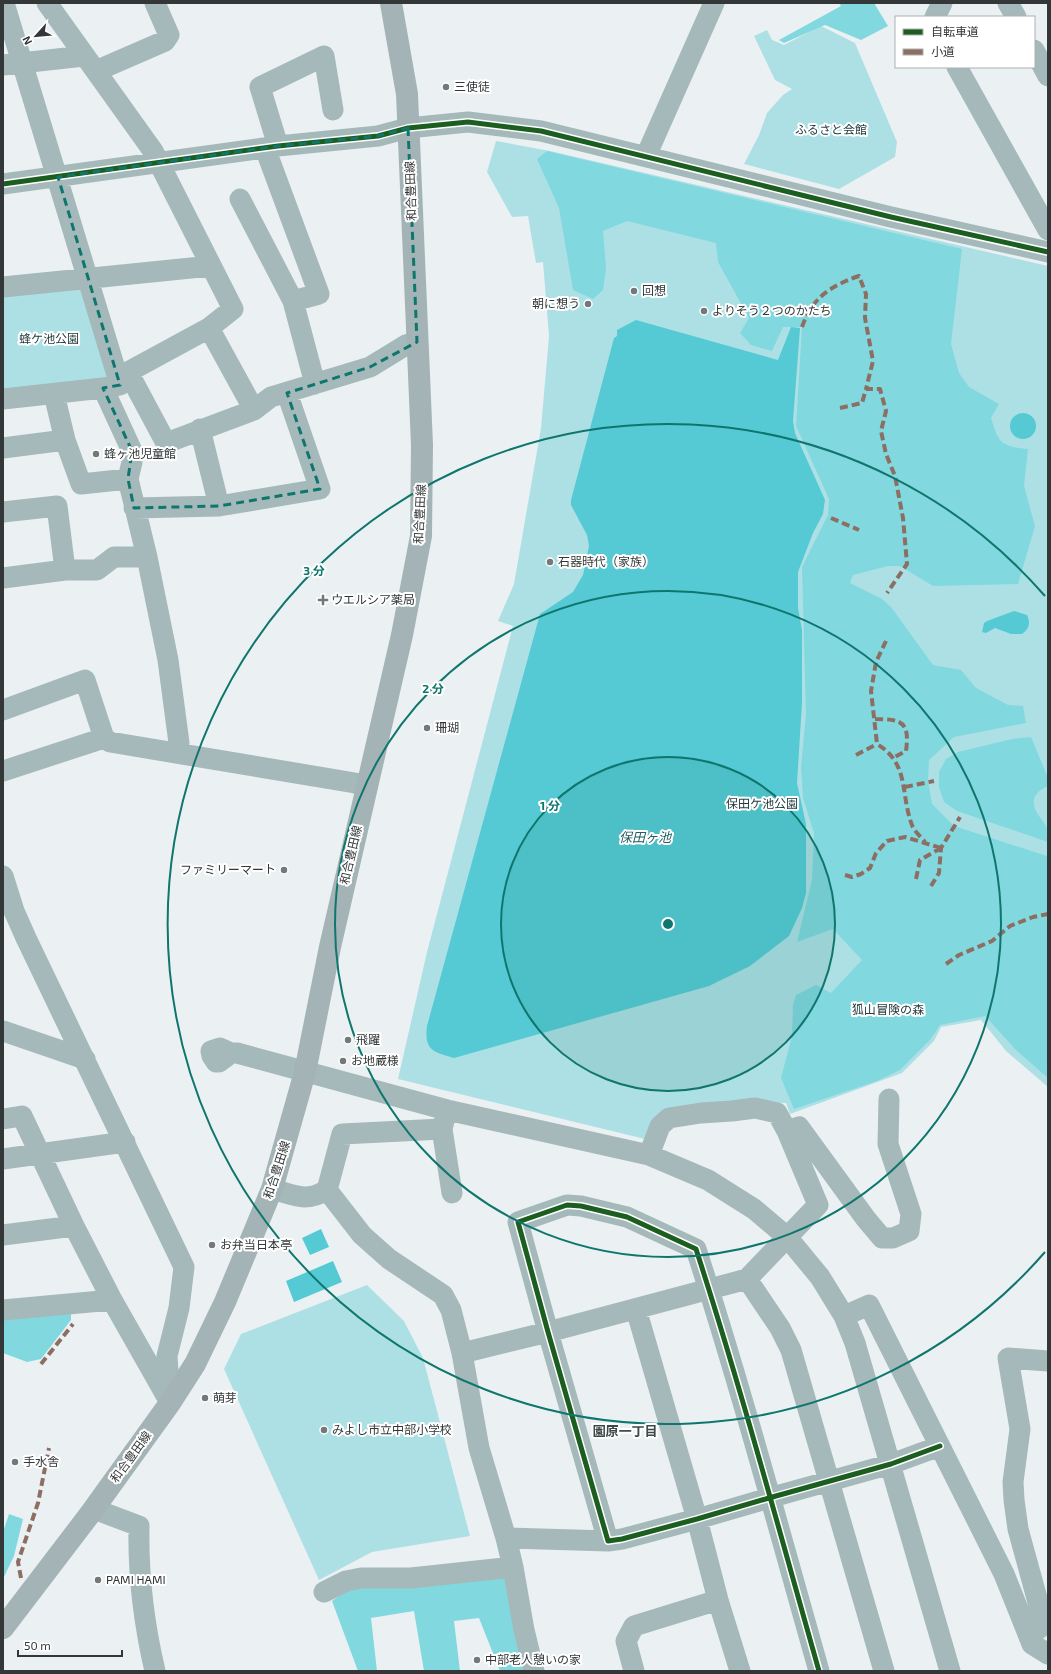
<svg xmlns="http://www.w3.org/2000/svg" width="1051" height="1674" viewBox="0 0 1051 1674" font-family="'Exo 2','Noto Sans JP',sans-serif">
  <rect width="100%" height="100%" fill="#ebf1f2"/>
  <path fill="#ade0e5" d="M821 26 855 43 897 142 895 157 839 189 744 164 759 135 767 113 783 95 792 89 775 80 754 36 767 30 772 40 784 45Z
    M496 141 550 151 1048 266V1087L1006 1051 981 1020 941 1027 934 1041 902 1073 790 1114 786 1103H751L701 1109 649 1140 398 1079 427 952 513 626 498 621 514 584 541 428 549 336 543 262 536 263 528 216 512 217 487 172Z
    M81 284 111 380 3 391V294Z
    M367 1285 404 1321 423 1358 470 1536 372 1552 319 1580 224 1369 241 1334Z"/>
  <path fill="#81d8df" d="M839 3H874L888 26 861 40 825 25 784 43 779 40 841 6Z
    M547 151 962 249 951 344 959 373 969 387 999 404 991 418C999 444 1001 446 1028 449L1024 486 1035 526 1018 584 933 586 900 566H888L853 575 850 583 882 599 891 607 933 665 961 670 976 688 1008 705 1023 706 1026 723 954 737 929 760 928 781 932 804 954 826 1047 856 1048 859V1078L1017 1051 985 1016 940 1025 930 1040 900 1070 877 1081 794 1109 781 1078 792 1036 793 1005 796 995 816 985 831 993 862 960 833 929 797 942 812 880 814 833 803 798 801 767 806 714 802 567 828 515 829 499 796 426 802 327H783L772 351 751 345 740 333 749 318 718 262 716 243 627 221 603 231 606 268 603 290 593 299 573 290 559 208 537 159Z
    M1031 737 1048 778V786C1034 792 1029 802 1039 816 1041 819 1043 821 1045 824 1048 830 1048 836 1048 842L957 811 944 802 939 787V772L946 759 958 752 1012 739Z
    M71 1309V1320L41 1359 27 1362 3 1353V1316Z
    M9 1514 23 1519 14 1556 3 1579V1532Z
    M505 1575 525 1671H500L479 1618 454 1621 460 1671H424L414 1611 371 1618 377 1671H358L332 1601 346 1591 363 1587Z"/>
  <path fill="#55cad4" d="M636 320 778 360 791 327 800 328 793 421 795 433 825 500 823 514 813 533 798 572V608L802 630V703L797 783 806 824V893L802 908 789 936 750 966 709 986 454 1058C433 1052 424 1050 427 1026L540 614 573 592 583 575 589 546 587 535 571 505V500L614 338 617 336V330Z
    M1010 426a13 13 0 1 1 26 0a13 13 0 1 1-26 0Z
    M1014 611 1027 615C1031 623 1029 629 1022 634H1011L995 628 986 633 982 632 984 623 987 621Z
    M321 1229 329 1247 310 1255 302 1238Z
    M333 1261 342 1282 294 1302 286 1281Z"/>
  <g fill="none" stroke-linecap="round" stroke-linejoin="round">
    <path stroke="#a5b9bb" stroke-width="21" d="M47 3 153 151 233 309 209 328 128 372 166 443 254 410 271 397 370 367 406 345 417 342
      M1008 3 1016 17
      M935 17 942 3
      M1034 50 1048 76
      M3 65 84 56
      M957 67 1048 230
      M96 71 165 41 169 35 155 3
      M278 146 260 87 324 56 333 110
      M265 148 319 294 293 301
      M646 156 714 3
      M3 184 278 146 378 136 408 128 468 122 541 131 891 217 1048 252
      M240 199 293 301 315 384
      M3 287 211 266
      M209 328 254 410
      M103 388 132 451V462L128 479 147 557 168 660 179 743
      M54 394 65 440 81 484 128 479
      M3 399 103 388 120 385 4 3
      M200 429 219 506
      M3 448 65 440
      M134 508 219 506 320 489 287 393
      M3 512 57 506 65 570
      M3 578 65 570H97L114 557H147
      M3 710 85 680 104 738
      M3 771 104 738 110 742 355 783 367 787
      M3 876 14 911 26 938 184 1267 179 1308 167 1356 170 1403
      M3 1031 85 1059
      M231 1053 220 1048 211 1051 212 1056 216 1062H219L231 1053H237L447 1110 649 1155 708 1180 754 1209 787 1237 820 1277 844 1316 855 1343 950 1671
      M445 1117 442 1129 452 1193
      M3 1119 22 1116 74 1226 112 1300 167 1397
      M649 1155 660 1126 669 1118 701 1113 732 1111 755 1108 777 1113 787 1131 799 1127 866 1219 882 1238H893L909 1231 911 1214 888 1144 889 1099
      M3 1159 125 1142
      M272 1189C294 1195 305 1203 327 1190L362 1235 389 1259 443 1295 451 1310 462 1353 479 1448 506 1538 513 1567 524 1630 534 1671
      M327 1190 342 1134 442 1129
      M3 1235 74 1226
      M747 1279 780 1328 791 1350 884 1671
      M636 1309 697 1519 718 1600 740 1671
      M3 1310 112 1300
      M844 1316 869 1305 1004 1574 1032 1644 1048 1654
      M462 1353 548 1332 747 1279 818 1205 787 1131
      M94 1509 139 1526C138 1574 144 1624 155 1671
      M506 1538 608 1541
      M324 1592 346 1581 361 1578H411L513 1567
      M1029 1637 1044 1624 1018 1529 1014 1500 1013 1482 1020 1429 1008 1358 1048 1361
      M634 1671 626 1641 634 1626 718 1600
      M819 1671C779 1530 741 1388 696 1249L627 1217 581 1206 567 1205 518 1222 548 1332 608 1541 622 1539 697 1519 769 1498 776 1496 891 1464 940 1446"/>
    <path stroke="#a4b4b6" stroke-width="22" d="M3 1628 90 1514 170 1403 195 1364 225 1302 272 1189 305 1072 330 947 402 635 421 536 422 445 407 94 391 3"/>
    <path stroke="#8d6e63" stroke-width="4" stroke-dasharray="8 4" stroke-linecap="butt" d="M802 327C812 298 830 286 859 276L866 294 865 318 873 361 866 389
      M840 408 862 403 866 389H880L886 411 881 431 886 454 895 476 903 518 907 564 887 593
      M831 518 859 530
      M886 641 876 662 871 691 877 744C910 764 900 794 912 825 914 831 921 837 925 842
      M875 719C902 719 910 722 906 751L893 758
      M856 755 877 744
      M905 787 934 781
      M845 875 852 877 861 874 870 868 876 853 887 841 905 837 941 848
      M916 879 920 860 941 848
      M931 886 939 873 941 848 960 817
      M946 964 959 955 992 941 1010 926 1033 917 1048 914
      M41 1364 73 1324
      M21 1578 18 1562 38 1503 49 1448"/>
    <g stroke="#fff" stroke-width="8">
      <path id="cycleway" d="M3 184 278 146 378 136 408 128 468 122 541 131 891 217 1048 252
        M819 1671C779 1530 741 1388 696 1249L627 1217 581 1206 567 1205 518 1222 548 1332 608 1541 622 1539 697 1519 769 1498 776 1496 891 1464 940 1446"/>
    </g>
    <use href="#cycleway" stroke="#1b5e20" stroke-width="5"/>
  </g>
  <path fill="none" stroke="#0f766e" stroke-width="3" stroke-dasharray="8 5" stroke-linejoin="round" d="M408 128 417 342 370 367 287 393 320 489 219 506 134 508 128 479 132 451 103 388 120 385 58 177 278 146 378 136Z"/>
  <circle cx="668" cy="924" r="167" fill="#0f766e" fill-opacity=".12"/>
  <g fill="none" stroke="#0f766e" stroke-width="2">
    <circle cx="668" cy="924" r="167"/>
    <circle cx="668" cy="924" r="333"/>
    <path d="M1045 1252A500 500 0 1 1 1045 596"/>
  </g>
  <g fill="#737879" stroke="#fff" stroke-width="1.5">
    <circle cx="446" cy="87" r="4"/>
    <circle cx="634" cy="291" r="4"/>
    <circle cx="588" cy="304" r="4"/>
    <circle cx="704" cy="311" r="4"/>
    <circle cx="96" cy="454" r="4"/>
    <circle cx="550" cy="562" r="4"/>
    <path d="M321 594h4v4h4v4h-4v4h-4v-4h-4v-4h4z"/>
    <circle cx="427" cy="728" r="4"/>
    <circle cx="284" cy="870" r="4"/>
    <circle cx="348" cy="1040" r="4"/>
    <circle cx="343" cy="1061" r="4"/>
    <circle cx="212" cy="1245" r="4"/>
    <circle cx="205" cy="1398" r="4"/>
    <circle cx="324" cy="1430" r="4"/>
    <circle cx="15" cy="1462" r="4"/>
    <circle cx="98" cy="1580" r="4"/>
    <circle cx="477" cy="1660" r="4"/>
  </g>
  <g text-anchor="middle" stroke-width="4" stroke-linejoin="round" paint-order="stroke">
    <g font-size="12" fill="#333738" stroke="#fff" text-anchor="start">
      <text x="454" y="91">三使徒</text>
      <text x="642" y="295">回想</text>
      <text x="580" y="308" text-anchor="end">朝に想う</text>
      <text x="712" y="315">よりそう２つのかたち</text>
      <text x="104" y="458">蜂ヶ池児童館</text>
      <text x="558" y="566">石器時代（家族）</text>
      <text x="331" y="604">ウエルシア薬局</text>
      <text x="435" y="732">珊瑚</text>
      <text x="276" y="874" text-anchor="end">ファミリーマート</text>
      <text x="356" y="1044">飛躍</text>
      <text x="351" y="1065">お地蔵様</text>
      <text x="220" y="1249">お弁当日本亭</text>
      <text x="213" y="1402">萌芽</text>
      <text x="332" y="1434">みよし市立中部小学校</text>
      <text x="23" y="1466">手水舎</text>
      <text x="106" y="1584">PAMI HAMI</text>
      <text x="485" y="1664">中部老人憩いの家</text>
    </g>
    <g font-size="12" fill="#243c3e" stroke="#fff">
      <text x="831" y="134">ふるさと会館</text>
      <text x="49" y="343">蜂ケ池公園</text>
      <text x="762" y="808">保田ケ池公園</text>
      <text x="888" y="1014">狐山冒険の森</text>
    </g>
    <g font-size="12" fill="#333738" stroke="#fff">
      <text transform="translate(411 191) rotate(-92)" y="4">和合豊田線</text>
      <text transform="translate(420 514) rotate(-87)" y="4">和合豊田線</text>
      <text transform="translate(351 855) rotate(-77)" y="4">和合豊田線</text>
      <text transform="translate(277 1170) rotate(-72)" y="4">和合豊田線</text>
      <text transform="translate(131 1457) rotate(-54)" y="4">和合豊田線</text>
    </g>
    <g font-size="13" font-style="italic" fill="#225c61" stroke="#fff">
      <text x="645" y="842">保田ヶ池</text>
    </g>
    <g font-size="13" font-weight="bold" fill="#3e4748" stroke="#fff">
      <text x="625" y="1436">園原一丁目</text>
    </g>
  </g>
  <circle cx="668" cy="924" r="6" fill="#0f766e" stroke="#fff" stroke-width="2"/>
  <g font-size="12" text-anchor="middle" font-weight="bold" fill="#0f766e" stroke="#fff" stroke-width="4" stroke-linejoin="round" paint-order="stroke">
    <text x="314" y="575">3 分</text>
    <text x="433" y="693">2 分</text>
    <text x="550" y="810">1 分</text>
  </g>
  <rect width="1051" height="1674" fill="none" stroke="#333738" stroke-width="8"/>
  <rect x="895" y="16" width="140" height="52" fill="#ffffff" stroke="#adafaf"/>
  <rect x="903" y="29" width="20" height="6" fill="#1b5e20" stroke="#adafaf"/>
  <text x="931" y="36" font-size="12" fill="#333738">自転車道</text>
  <rect x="903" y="49" width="20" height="6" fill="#8d6e63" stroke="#adafaf"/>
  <text x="931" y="56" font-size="12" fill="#333738">小道</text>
  <g transform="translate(36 36) rotate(243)" stroke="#ffffff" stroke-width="3" paint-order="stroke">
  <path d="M0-3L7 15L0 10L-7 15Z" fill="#333738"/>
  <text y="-6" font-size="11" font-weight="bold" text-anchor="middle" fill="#333738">N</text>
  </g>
  <path d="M18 1650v6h104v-6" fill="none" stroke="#333738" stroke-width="2"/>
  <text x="24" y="1650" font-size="12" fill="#333738" stroke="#ffffff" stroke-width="3" paint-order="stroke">50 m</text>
</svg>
